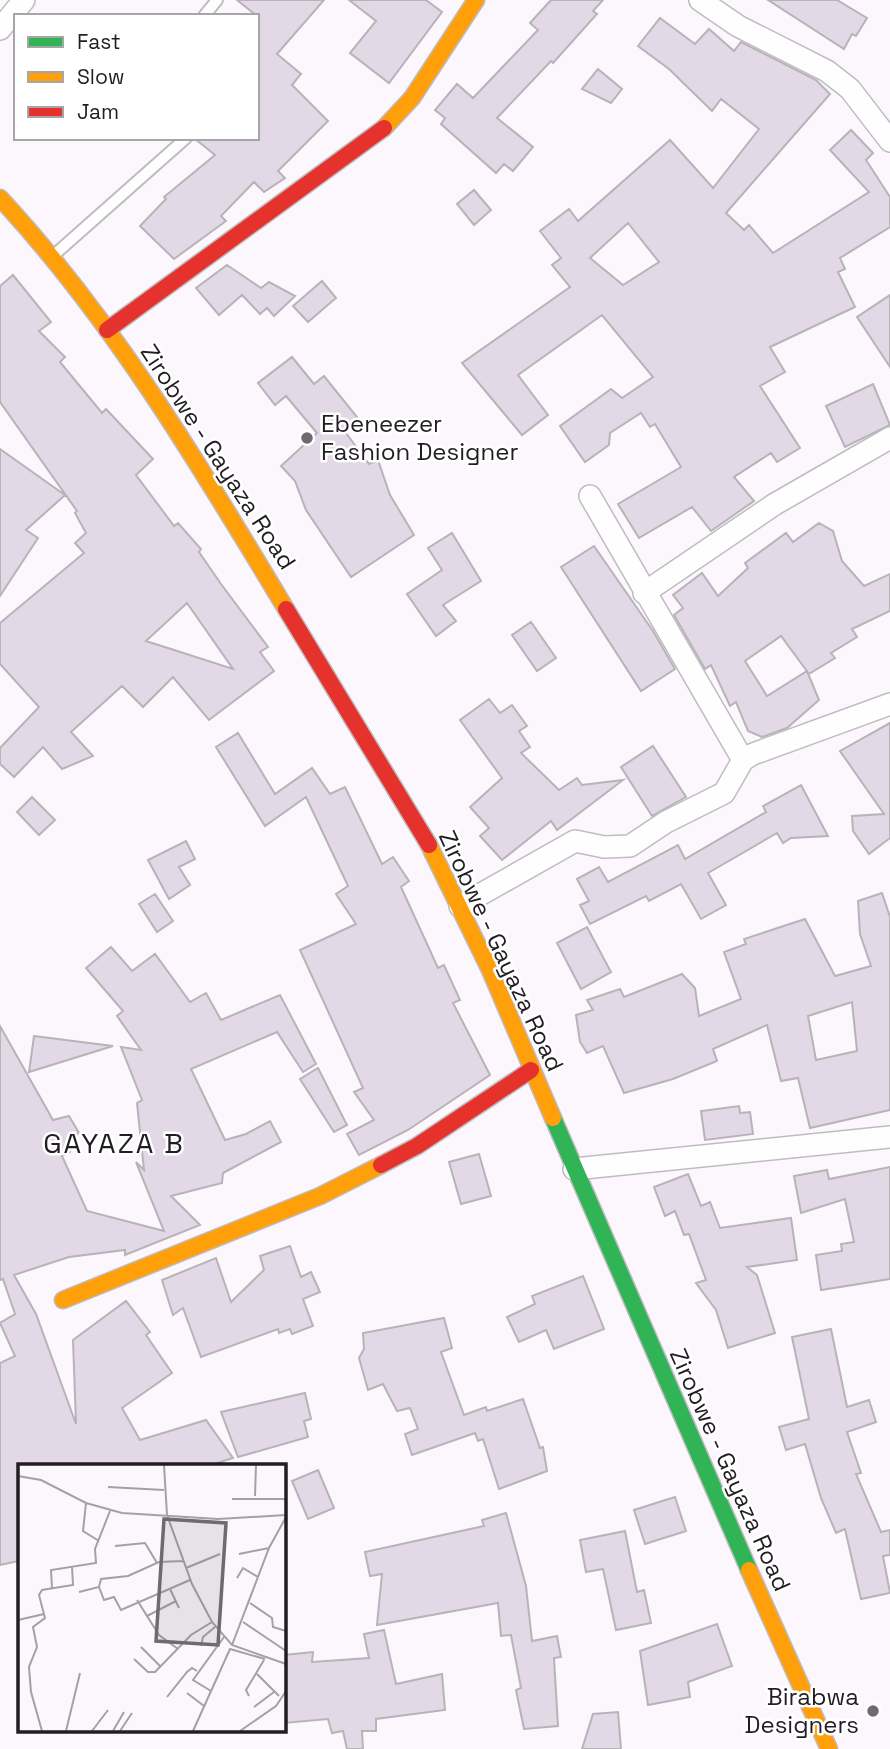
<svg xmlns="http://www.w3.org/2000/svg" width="890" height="1749" viewBox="0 0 890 1749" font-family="'Space Grotesk',sans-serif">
  <rect width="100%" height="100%" fill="#fcf7fd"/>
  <path fill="#e3d8e5" stroke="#b7b3b8" stroke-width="2" fill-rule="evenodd" d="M237 0H324L277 54 301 74 292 85 328 121 278 171 285 178 264 192 254 182 221 216 226 221 174 259 140 226 166 199 164 197 215 155 194 138H257V16Z
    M349 0H426L442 12 389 83 350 53 376 21Z
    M551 0H603L593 11 597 14 553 63 551 61 497 118 533 147 513 171 504 164 496 173 441 124 445 118 435 110 457 84 473 98 538 30 530 23Z
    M768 0H837L867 18 856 36 852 34 844 49Z
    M660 18 695 44 709 29 734 51 741 42 816 80 830 94 726 213 744 230 749 225 773 253 869 192 830 150 851 130 873 153 866 160 890 197V227L840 258 845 269 838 272 855 307 770 347 785 372 760 386 800 448 777 462 771 453 734 477 754 501 711 531 692 507 639 538 618 504 681 467 655 424 650 427 641 413 610 433 609 445 585 462 560 426 611 389 622 398 653 377 602 315 518 375 548 415 522 435 462 363 570 287 552 265 561 258 540 231 569 209 578 221 670 140 713 188 759 129 721 99 712 111 669 69 638 46ZM628 223 659 262 623 285 590 258Z
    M598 69 622 89 611 103 582 89Z
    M474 190 491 210 474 225 457 204Z
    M227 265 261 288 269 282 295 296 274 316 267 308 260 314 242 295 219 315 196 288Z
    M13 275 51 322 39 331 65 357 60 362 102 413 106 409 153 459 136 475 174 526 178 523 201 549 199 552 221 584 268 647 260 652 274 671 209 720 173 677 143 707 122 686 71 732 93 756 62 769 43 747 14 777 0 764V748L39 707 0 664V623L84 553 75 543 86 533 75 513 77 511 0 402V286ZM187 603 233 669 146 641Z
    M322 281 336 298 308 322 293 306Z
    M890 295V367L857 317Z
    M292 357 314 384 324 376 357 417 343 429 369 464 378 460 390 495 414 535 351 577 306 510 295 481 281 466 317 433 286 396 275 405 258 383Z
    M873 384 890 425 845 447 826 406Z
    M0 449 65 495 26 530 38 538 0 596Z
    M819 523 833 531 842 561 864 586 890 574V611L852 629 857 637 831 653 835 658 809 674 781 636 745 661 767 696 807 671 819 700 787 728 762 737 748 731 736 702 730 706 711 665 705 669 674 615 683 608 673 595 702 573 718 596 748 568 745 563 786 533 793 542Z
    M452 533 481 581 443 605 456 621 436 636 407 594 442 570 428 548Z
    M594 546 653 631 675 669 641 691 561 567Z
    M531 622 556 658 537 671 512 635Z
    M489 699 500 713 512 705 527 726 519 731 530 747 521 753 559 790 577 778 582 785 623 780 557 830 551 821 502 860 480 836 489 828 470 807 502 778 460 720Z
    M890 723V838L869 854 853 831 852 816 884 814 840 751Z
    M238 733 275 794 312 768 330 794 345 787 382 864 393 857 409 881 401 887 438 968 444 965 460 1000 453 1003 490 1075 408 1130 359 1155 347 1134 374 1120 354 1092 363 1088 300 950 356 924 336 894 348 886 306 797 265 826 216 747Z
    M653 746 686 797 652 816 621 767Z
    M801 785 828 836 791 838 783 843 777 833 708 873 726 905 701 919 681 884 649 901 646 896 590 924 580 905 589 901 577 879 599 867 608 882 678 845 685 859 766 812 763 806Z
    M32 797 55 820 39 835 17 812Z
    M186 841 195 859 179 867 190 885 169 899 148 860Z
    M882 893 890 917V1110L810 1128 798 1078 781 1081 767 1025 713 1049 717 1061 673 1079 624 1093 603 1046 587 1053 580 1042 576 1015 593 1010 587 1000 620 989 624 997 682 974 695 988 699 1016 741 999 724 952 746 944 744 939 805 919 835 976 871 966 860 934 858 901ZM852 1002 857 1051 816 1060 808 1016Z
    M155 894 173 921 157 932 139 904Z
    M587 927 611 972 581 989 557 943Z
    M111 947 132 971 155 954 190 1002 206 993 221 1020 280 995 316 1064 303 1072 277 1032 191 1069 225 1140 246 1134 270 1121 281 1142 223 1173 222 1183 171 1196 200 1225 125 1255V1250L69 1257 14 1275 36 1314 76 1424 73 1340 126 1301 150 1332 146 1335 172 1373 122 1408 140 1440 206 1420 233 1458 208 1466H19V1561L0 1565V1363L15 1356 0 1323 15 1314 3 1279 0 1280V1026L53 1120 69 1116 79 1133 67 1140 70 1152 62 1156 87 1211 164 1231 136 1162 144 1170 137 1103 142 1100 121 1047 141 1050 117 1016 123 1011 86 968Z
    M34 1036 113 1046 29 1072Z
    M318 1068 347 1125 334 1132 300 1079Z
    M739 1106 740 1113 750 1112 753 1134 705 1140 701 1111Z
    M479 1154 491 1196 461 1204 449 1162Z
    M890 1167V1279L821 1290 816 1255 842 1251 841 1244 854 1242 845 1199 801 1213 794 1176 827 1170 829 1179Z
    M688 1174 701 1206 710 1202 720 1228 791 1218 797 1260 747 1267 757 1275 775 1333 728 1348 716 1310 696 1283 706 1280 689 1234 684 1235 675 1211 665 1216 654 1187Z
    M290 1246 301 1277 311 1272 320 1292 303 1299 313 1326 292 1334 290 1329 279 1333 278 1329 201 1357 183 1308 173 1315 162 1280 216 1258 231 1302 264 1270 260 1256Z
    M583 1276 604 1329 554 1349 546 1330 519 1342 507 1317 535 1304 532 1296Z
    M444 1318 452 1348 441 1352 464 1415 486 1407 487 1411 523 1399 540 1448 543 1447 547 1471 499 1489 483 1439 478 1441 475 1433 412 1455 405 1434 418 1429 410 1408 397 1411 383 1384 368 1390 359 1358 364 1349 363 1333Z
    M831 1329 847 1407 869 1400 876 1422 847 1432 861 1473 856 1474 881 1532 890 1530V1555L883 1556 890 1593 861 1599 845 1529 836 1533 821 1498 805 1444 786 1450 779 1427 809 1419 792 1337Z
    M305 1393 311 1419 304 1421 308 1437 238 1457 221 1412Z
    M318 1470 334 1508 308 1519 292 1481Z
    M675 1497 686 1531 645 1544 634 1510Z
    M506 1513 526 1586 532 1641 557 1636 561 1657 554 1658 558 1726 524 1729 516 1690 521 1688 511 1635 501 1636 498 1603 377 1625 382 1574 370 1576 365 1552 484 1526 482 1520Z
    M625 1531 637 1592 644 1590 651 1623 616 1630 603 1569 586 1572 580 1540Z
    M717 1624 732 1666 688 1682 690 1697 648 1705 640 1651Z
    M384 1630 396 1684 442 1674 445 1710 376 1719V1731H362L363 1749H347L343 1731 332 1733 328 1719 284 1723V1655L313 1652 312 1662 369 1658 364 1634Z
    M618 1712 621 1749H582L593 1714Z"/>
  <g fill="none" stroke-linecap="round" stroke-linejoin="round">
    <g stroke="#bfbcc0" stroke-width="14">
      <path id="lane" d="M204 16 217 0
        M54 255 186 138"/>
    </g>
    <g stroke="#bfbcc0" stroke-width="24">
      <path id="street" d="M700 0 738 26 827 71 850 89 890 141
        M0 29 24 0
        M590 496 743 760
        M644 593 775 504 890 438
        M460 906 575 841 604 847 630 846 666 822 724 793 743 760 753 754 890 704
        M574 1169 890 1137"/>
    </g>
    <g stroke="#bfbcc0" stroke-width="19">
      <path id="fast" d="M553 1118 749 1570"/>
    </g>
    <g stroke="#bfbcc0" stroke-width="19">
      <path id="slow" d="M384 128 412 98 476 0
        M0 198C114 321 200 466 286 609
        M429 845 490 970 553 1118
        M63 1300 320 1196 381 1165
        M749 1570 829 1749"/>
    </g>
    <g stroke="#bfbcc0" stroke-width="19">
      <path id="jam" d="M107 330 384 128
        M286 609 429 845
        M381 1165 417 1146 531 1070"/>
    </g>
    <use href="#lane" stroke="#fffeff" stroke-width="10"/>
    <use href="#street" stroke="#fffeff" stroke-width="21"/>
    <use href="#fast" stroke="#30b455" stroke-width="16"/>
    <use href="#slow" stroke="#ff9f0a" stroke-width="16"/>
    <use href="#jam" stroke="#e5322d" stroke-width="16"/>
  </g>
  <g fill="#6e6a6f" stroke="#fff" stroke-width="2.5">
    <circle cx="307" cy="438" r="7"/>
    <circle cx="873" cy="1711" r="7"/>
  </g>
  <g text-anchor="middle" stroke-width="5" stroke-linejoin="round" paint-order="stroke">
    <g font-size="24" fill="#211e22" stroke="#fff" text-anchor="start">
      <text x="321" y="432">Ebeneezer<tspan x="321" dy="28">Fashion Designer</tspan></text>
      <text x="859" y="1705" text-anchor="end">Birabwa<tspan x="859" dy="28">Designers</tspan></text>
    </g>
    <g font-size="24" fill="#211e22" stroke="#fff">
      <text transform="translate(218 457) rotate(57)" y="8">Zirobwe - Gayaza Road</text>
      <text transform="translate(501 951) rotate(65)" y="8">Zirobwe - Gayaza Road</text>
      <text transform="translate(730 1470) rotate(66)" y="8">Zirobwe - Gayaza Road</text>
    </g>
    <g font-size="28" letter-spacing="2" fill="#211e22" stroke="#fff">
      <text x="114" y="1153">GAYAZA B</text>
    </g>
  </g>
  <g transform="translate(18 1464)">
    <rect width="268" height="268" fill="#fcf7fd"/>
    <path fill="none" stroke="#a4a0a5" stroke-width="2" d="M146 1 149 51 174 120 194 158 214 181 268 200M0 12 23 16 68 39 104 49 200 55 268 51M90 23 146 26M237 32 238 1M214 35H268M68 39 65 67 81 77M97 82 127 79 139 99M221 90 251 84M168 104 202 90M219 114 225 104 240 113M81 123 86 136 96 133 103 146 172 116M34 124 33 106 78 99 77 85 92 47M152 125 161 144M61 128 81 123 83 115 110 112 141 98 165 97M119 136 141 171 160 185M232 139 254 154 255 163 268 167M129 152 158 137M0 156 26 150M225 158 268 187M214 181 251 84 268 53M183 182 185 173 197 163M123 183 143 203M116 195 130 208H137L173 171 194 158M239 210 261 232M193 227 175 216 206 173M169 229 186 242M231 232 228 226 246 196M149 233 169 208 174 204 179 207M236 243 256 228M24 267 13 228 11 203 19 183 15 163 27 154 21 131 24 126 55 121 54 103M48 267 62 209M74 267 90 246M95 267 106 248M102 267 114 249M175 267 212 185 247 195M222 267 258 242 268 227"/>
    <path fill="#6e6a6f" fill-opacity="0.15" stroke="#6e6a6f" stroke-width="3.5" d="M146 55 208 59 200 181 138 177Z"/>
    <rect width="268" height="268" fill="none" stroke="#211e22" stroke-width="3.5"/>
  </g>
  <rect x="14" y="14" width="245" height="126" fill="#ffffff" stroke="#a6a5a7" stroke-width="2"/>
  <rect x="28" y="37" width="35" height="10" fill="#30b455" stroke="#a6a5a7" stroke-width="2"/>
  <text x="77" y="49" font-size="21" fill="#211e22">Fast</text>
  <rect x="28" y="72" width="35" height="10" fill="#ff9f0a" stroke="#a6a5a7" stroke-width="2"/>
  <text x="77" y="84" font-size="21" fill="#211e22">Slow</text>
  <rect x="28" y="107" width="35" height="10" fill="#e5322d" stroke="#a6a5a7" stroke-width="2"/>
  <text x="77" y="119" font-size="21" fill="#211e22">Jam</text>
</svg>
